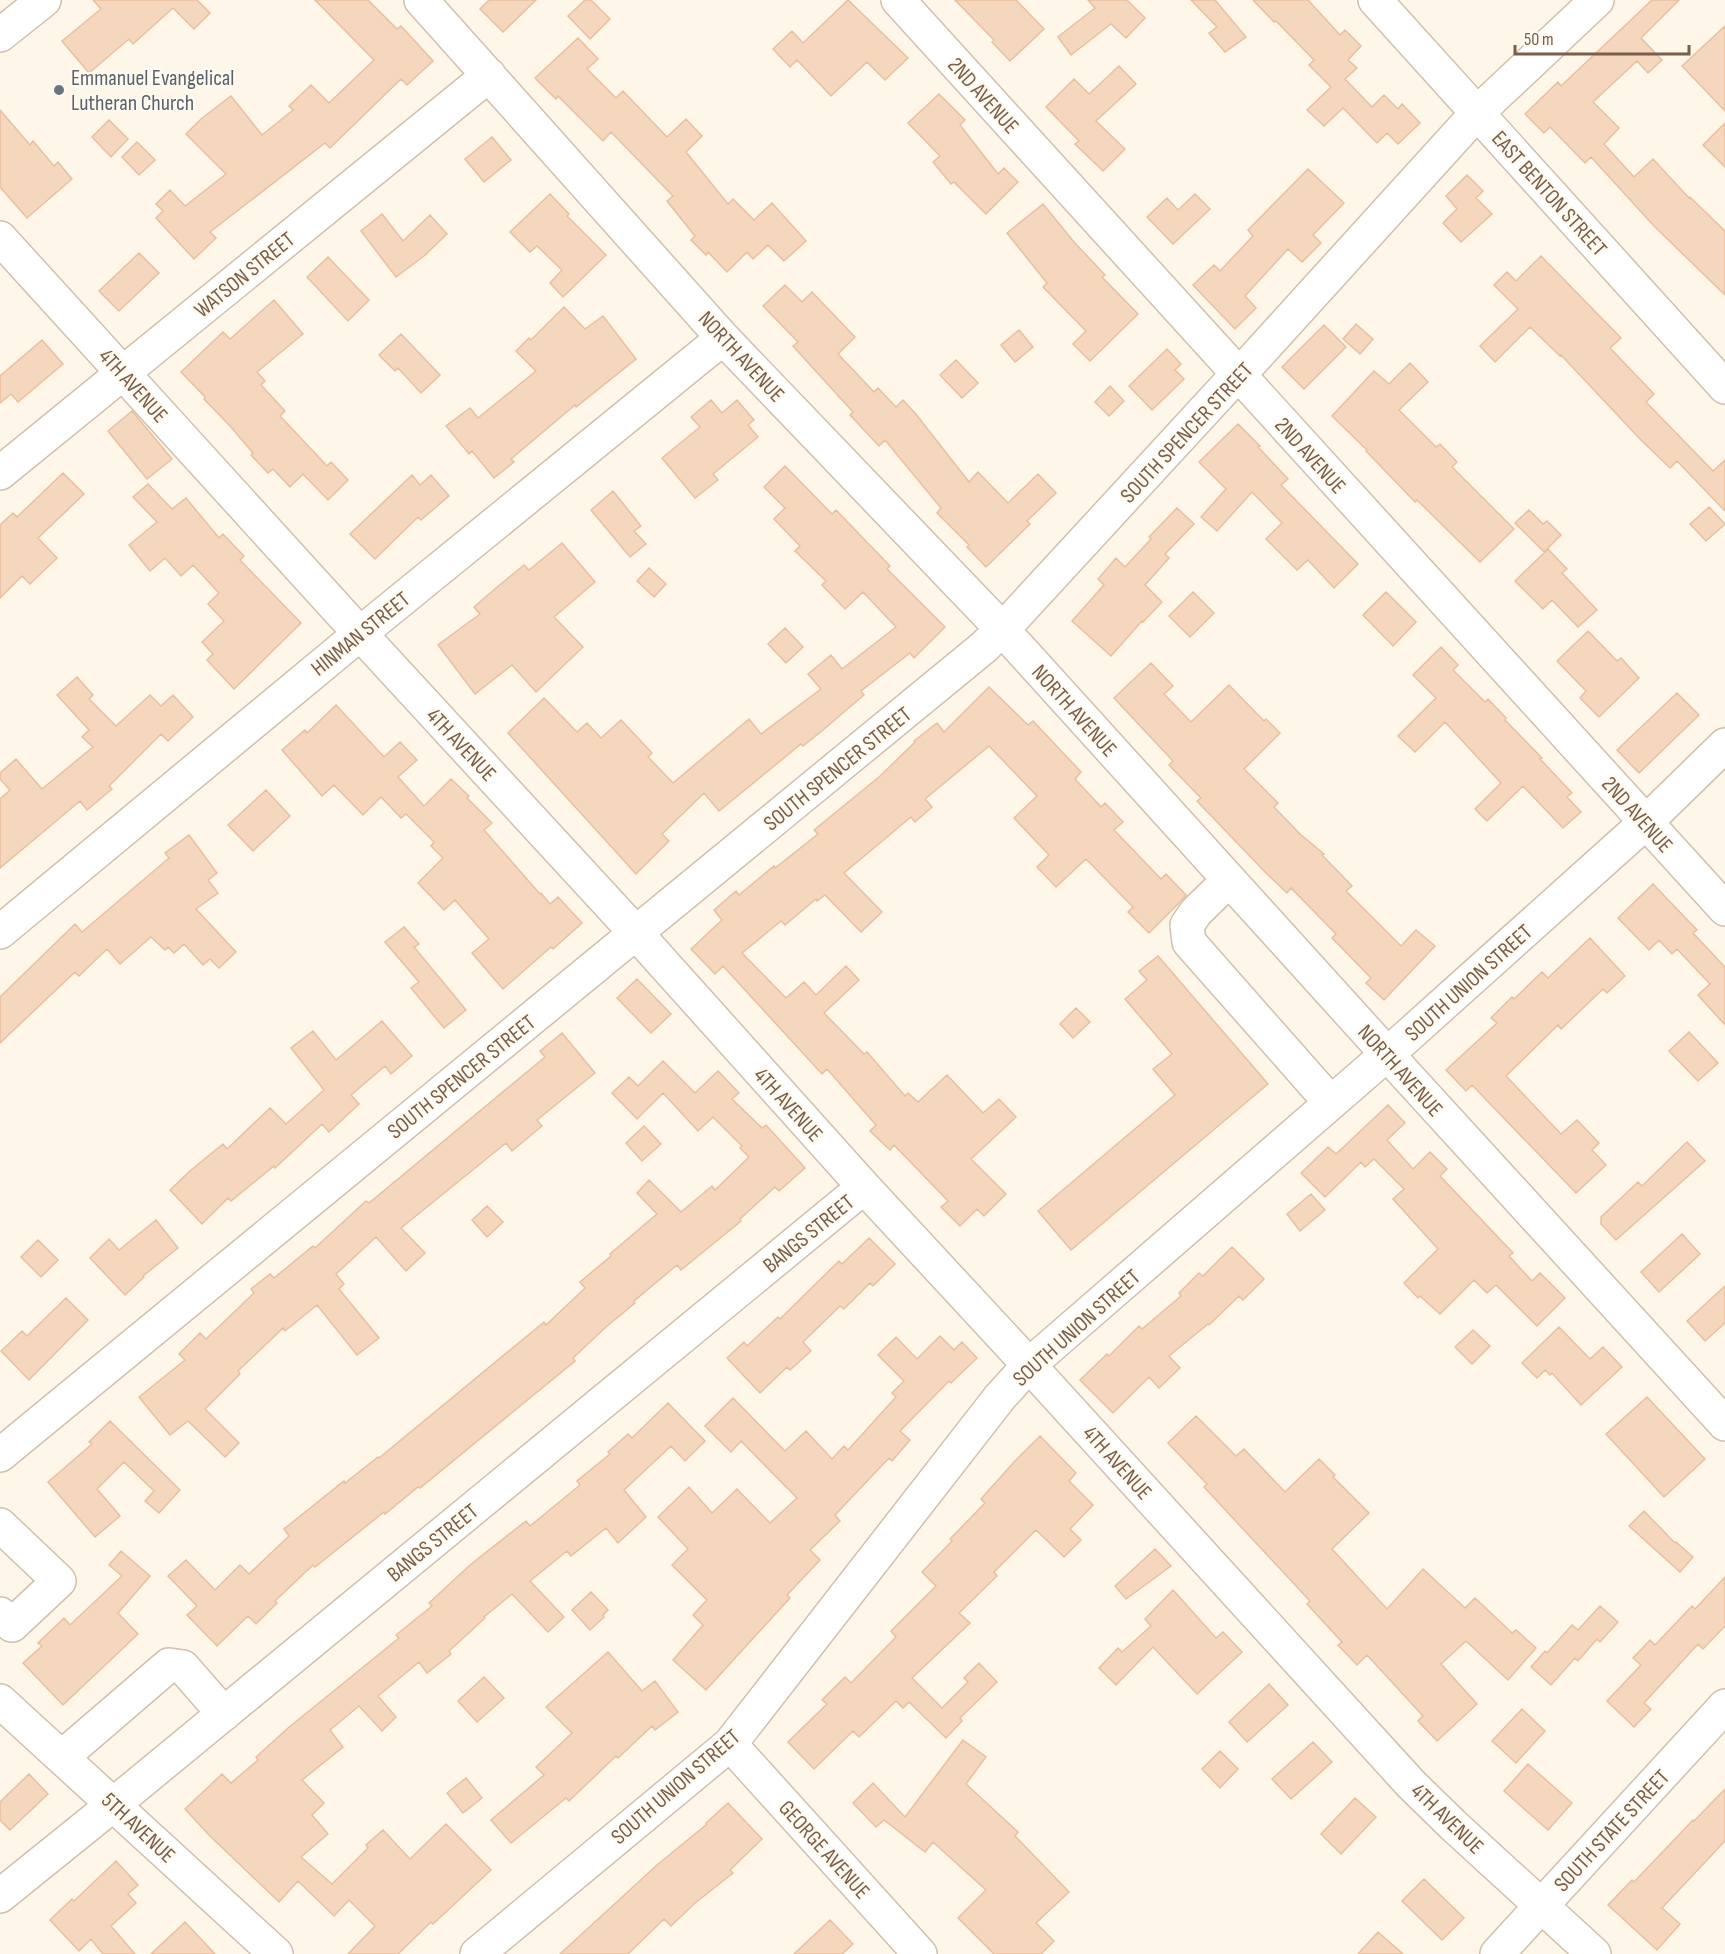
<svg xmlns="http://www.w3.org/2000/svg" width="1725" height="1954" viewBox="0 0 1725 1954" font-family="'Sofia Sans Condensed',sans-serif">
  <rect width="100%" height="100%" fill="#fef7e9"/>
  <path fill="#f5d7be" stroke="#e9bf9e" stroke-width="1.5" d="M93 0H197L210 13 194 29 173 8 133 44 129 39 89 73 62 41 101 9Z
    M315 0H368L397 29 401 26 433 61 407 85 401 79 330 148 325 143 210 232 216 238 194 259 156 218 163 211 156 204 170 190 185 206 226 174 186 134 201 119 231 96 262 135 293 110 289 106 311 85 329 103 374 60Z
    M489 0H536L503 32 480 9Z
    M585 0H591L610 19 590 39 568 16Z
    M848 0 908 58 885 80 867 62 831 96 797 60 790 67 773 49 792 31 803 43Z
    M955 0H1016L1044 29 1010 61 992 42 994 40Z
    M1088 0H1127L1145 18 1126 38 1111 24 1071 55 1058 37 1095 8Z
    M1191 0H1215L1246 37 1225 52 1209 33 1217 27Z
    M1253 0H1308L1340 35 1345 30 1361 46 1348 60 1357 68 1345 79 1372 107 1384 95 1398 109 1402 104 1420 123 1398 144 1387 133 1377 143 1343 108 1324 126 1307 110 1331 87 1309 65 1314 60 1276 21 1274 22Z
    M1652 0H1679L1641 38 1662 60 1648 73 1637 61 1593 102 1619 128 1604 144 1634 177 1653 159 1689 198 1690 197 1725 231V295L1654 226 1591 157 1585 163 1550 127 1544 133 1525 114 1558 82 1561 86Z
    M1725 26V111L1682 66Z
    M578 38 598 59 587 69 616 98 623 91 667 137 686 119 702 136 686 152 728 204 733 199 754 220 772 203 806 241 784 261 768 245 753 259 747 252 727 272 708 252 706 255 691 240 695 236 667 201 673 196 611 132 603 141 558 96 556 99 535 78Z
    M1119 66 1136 84 1096 121 1125 149 1103 171 1075 144 1079 141 1046 107 1074 79 1089 94Z
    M939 94 965 120 960 125 998 174 1004 168 1018 182 986 214 954 182 951 184 933 162 940 156 908 123Z
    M0 110 30 145 33 141 54 166 58 162 72 179 27 218 0 187Z
    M109 120 128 139 111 157 92 137Z
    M1725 123V167L1703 145Z
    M492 137 511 160 484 182 465 159Z
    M137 142 155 160 139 175 122 157Z
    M1308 169 1344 203 1313 235 1321 243 1302 262 1288 249 1245 296 1256 308 1235 329 1193 285 1214 265 1220 271 1253 236 1248 230Z
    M1467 175 1483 191 1476 198 1492 214 1461 242 1443 223 1457 209 1446 196Z
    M550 194 569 214 567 216 606 255 563 297 550 283 562 270 537 246 530 252 510 232Z
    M1195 194 1210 209 1173 244 1147 217 1167 198 1178 210Z
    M1043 204 1074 242 1105 275 1102 277 1138 314 1090 361 1073 344 1086 331 1043 287 1047 283 1007 233Z
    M382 214 403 241 430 215 447 234 424 256 396 277 361 231Z
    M139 253 159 273 119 311 99 291Z
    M1541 256 1621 338 1610 348 1654 394 1646 402 1713 471 1725 460V511L1677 461 1670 468 1641 440 1561 355 1560 356 1530 327 1495 362 1480 346 1518 309 1494 285 1507 272 1516 281Z
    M328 257 369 300 348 321 307 277Z
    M785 285 802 302 812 292 855 337 838 354 874 392 878 388 896 407 903 400 915 413 969 482 978 472 1008 503 1038 474 1056 493 1027 521 1030 524 986 567 967 547 969 545 937 513 941 508 885 440 879 446 850 415 853 412 793 346 798 342 763 306Z
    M274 300 303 334 257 372 265 381 261 385 285 411 280 416 327 466 331 462 348 480 328 500 303 474 290 487 273 469 268 473 251 455 253 453 230 426 204 399 205 397 181 372 223 332 230 339Z
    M564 307 585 329 603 316 636 359 576 407 575 405 511 459 514 462 494 478 472 451 469 454 446 426 470 408 478 418 536 371 516 351 529 338 531 340Z
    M1356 324 1373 339 1360 354 1343 339Z
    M1324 325 1346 347 1304 389 1282 367Z
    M1019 330 1033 347 1015 362 1001 345Z
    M401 334 440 375 421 393 398 368 395 371 379 355Z
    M42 340 63 364 18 402 11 394 0 403V376Z
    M1167 349 1181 364 1175 370 1184 379 1152 410 1129 386Z
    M956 360 978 383 962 398 940 375Z
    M1410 363 1428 382 1399 410 1436 447 1440 444 1457 462 1452 467 1514 529 1480 562 1417 500 1415 502 1366 451 1367 450 1332 416 1374 371 1389 384Z
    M1110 386 1124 401 1109 416 1095 402Z
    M711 400 722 413 737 400 754 420 748 425 758 437 713 474 718 480 695 498 662 458 700 427 691 417Z
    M132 411 172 459 147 479 108 431Z
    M1238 424 1260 446 1258 447 1288 479 1281 485 1358 564 1334 588 1308 560 1297 570 1266 539 1282 523 1252 492 1217 531 1201 517 1226 489 1199 462Z
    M785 466 832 514 836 510 890 566 887 569 945 627 914 658 910 653 861 691 864 695 823 730 803 746 801 744 719 811 704 793 662 834 669 841 636 874 508 733 544 698 577 732 587 723 601 738 621 720 652 753 648 757 673 783 749 719 761 734 821 689 808 674 831 655 842 669 896 627 863 592 845 609 822 585 826 581 795 551 800 546 774 519 785 508 764 487Z
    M63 473 84 494 38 538 57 558 30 584 22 576 0 598V525L13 513 17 517Z
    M412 475 420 485 431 475 449 496 421 520 418 517 375 559 350 534Z
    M148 484 172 509 186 498 219 538 223 534 244 556 240 560 301 623 234 689 207 660 213 654 202 642 224 621 208 604 219 593 193 565 181 576 165 558 150 571 129 545 157 522 133 497Z
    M613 491 641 526 634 531 646 544 630 557 591 510Z
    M1709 507 1725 524 1706 541 1690 524Z
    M1177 508 1194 524 1165 554 1169 558 1145 585 1162 602 1143 622 1142 621 1111 656 1072 621 1104 585 1098 579 1116 558 1125 567 1151 539 1149 537Z
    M1529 510 1543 524 1547 521 1561 535 1544 552 1515 523Z
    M562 543 595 582 554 617 583 647 536 692 512 665 475 694 438 645 480 614 474 607 496 588 524 565 529 570Z
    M1548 549 1567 569 1562 573 1597 610 1578 627 1552 600 1543 609 1515 581Z
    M649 568 666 584 654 597 637 581Z
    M1193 592 1214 613 1190 637 1169 616Z
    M1386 592 1416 622 1393 646 1363 615Z
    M785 628 803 647 786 663 768 644Z
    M1588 631 1617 661 1621 658 1639 678 1599 717 1580 698 1586 691 1557 661Z
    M1441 647 1458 665 1453 670 1485 702 1488 699 1506 718 1505 720 1542 758 1540 759 1572 793 1567 797 1581 812 1563 828 1523 786 1487 821 1475 809 1501 783 1445 722 1415 752 1398 736 1436 698 1413 675Z
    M1151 663 1173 686 1164 694 1191 722 1229 685 1264 721 1266 719 1280 733 1244 769 1278 803 1274 807 1300 834 1324 854 1322 855 1352 886 1346 891 1401 946 1416 930 1435 946 1384 1000 1366 983 1371 978 1332 938 1336 934 1291 888 1287 893 1266 873 1197 801 1201 798 1169 765 1173 761 1114 698Z
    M77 677 93 695 89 699 116 726 150 695 161 706 173 695 193 717 168 741 161 734 109 786 112 789 87 810 80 801 0 868V799L10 790 0 779V773L16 759 42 789 93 747 82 737 89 730 57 695Z
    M989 687 1028 725 1033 721 1081 772 1075 779 1101 807 1105 803 1123 822 1114 830 1161 879 1166 874 1186 895 1178 904 1149 933 1128 912 1133 907 1086 859 1056 887 1037 867 1049 855 1014 818 1037 796 989 746 925 799 932 807 915 822 911 817 844 873 882 912 861 932 825 895 817 901 816 899 785 925 781 921 742 953 786 998 804 982 816 995 846 966 859 980 824 1013 864 1054 867 1052 905 1096 908 1093 918 1102 947 1075 983 1113 999 1099 1016 1117 971 1159 1006 1194 984 1216 977 1209 960 1226 941 1207 948 1201 894 1145 890 1150 870 1131 876 1125 827 1069 822 1074 723 966 715 974 691 949 722 920 714 910 736 891 739 895 774 866 775 868 818 834 814 830 879 777 915 742 914 741 937 723 944 732Z
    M1677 693 1699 715 1639 773 1617 750Z
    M336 705 384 757 400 742 417 760 398 777 424 806 451 779 469 796 467 798 492 823 484 830 540 894 541 893 550 904 558 897 582 923 553 949 551 947 503 989 472 953 489 939 455 900 444 910 418 883 443 858 431 846 434 842 406 814 401 818 381 797 363 815 334 785 322 796 282 750 305 730 307 733Z
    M266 790 290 816 253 851 228 825Z
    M189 835 217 873 208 880 218 893 196 909 236 952 219 968 210 959 203 965 184 944 174 953 168 947 165 950 151 937 120 964 107 949 79 976 75 972 0 1043V997L75 924 82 932 169 858 165 853Z
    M1653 884 1697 930 1693 933 1725 967V1025L1698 995 1710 984 1677 949 1672 954 1659 940 1649 950 1618 918Z
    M404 927 419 944 414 947 466 1010 444 1028 411 988 419 982 385 942Z
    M1590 938 1625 976 1607 993 1603 989 1561 1029 1558 1025 1506 1076 1561 1134 1577 1120 1599 1143 1592 1150 1606 1165 1576 1193 1472 1085 1466 1091 1446 1070 1497 1023 1491 1018 1512 997 1514 999 1542 972 1548 978Z
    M1158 956 1268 1084 1071 1250 1038 1211 1175 1095 1153 1069 1172 1054 1125 999 1147 980 1139 971Z
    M637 979 671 1014 651 1033 617 998Z
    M1076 1008 1090 1022 1073 1038 1060 1024Z
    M382 1021 412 1056 391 1074 385 1066 351 1095 359 1104 329 1132 322 1124 275 1168 274 1166 231 1201 228 1198 202 1224 170 1190 191 1170 223 1144 227 1149 270 1108 286 1124 324 1090 291 1048 313 1031 336 1060Z
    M1689 1032 1718 1063 1698 1081 1669 1051Z
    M562 1033 595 1073 537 1120 542 1126 512 1151 506 1143 401 1228 425 1253 406 1271 376 1237 336 1274 344 1284 339 1289 379 1338 357 1355 317 1305 285 1331 283 1328 238 1371 240 1374 205 1409 239 1443 225 1457 188 1421 170 1435 139 1397 185 1360 179 1354 200 1333 206 1339 254 1293 251 1289 270 1274 274 1278 313 1246 315 1248 366 1201 369 1203 545 1057 540 1051Z
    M663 1061 695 1093 718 1071 739 1093 732 1099 762 1128 766 1125 805 1168 779 1191 775 1187 740 1219 741 1221 681 1270 677 1265 634 1301 635 1303 606 1327 573 1358 575 1361 420 1488 418 1487 385 1514 384 1512 315 1567 313 1565 275 1601 277 1603 256 1624 248 1616 217 1646 187 1615 197 1606 168 1576 186 1560 215 1590 240 1565 249 1574 289 1536 284 1529 344 1481 345 1483 378 1457 379 1458 544 1322 546 1325 585 1288 580 1282 611 1256 610 1254 657 1214 637 1193 649 1180 681 1212 712 1186 715 1190 749 1157 740 1148 742 1146 713 1117 698 1131 663 1093 637 1119 612 1093 629 1077 638 1086Z
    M1388 1105 1405 1123 1387 1140 1413 1169 1430 1152 1447 1169 1440 1176 1513 1253 1509 1256 1532 1281 1540 1273 1565 1298 1537 1326 1496 1285 1487 1293 1474 1280 1440 1314 1420 1296 1418 1298 1404 1283 1438 1249 1393 1199 1404 1189 1374 1159 1365 1167 1361 1162 1325 1197 1301 1173 1328 1147 1336 1154Z
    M644 1126 661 1144 642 1161 626 1143Z
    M1687 1142 1705 1161 1616 1240 1601 1224V1217L1638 1182 1642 1186Z
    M1311 1194 1325 1210 1300 1231 1287 1214Z
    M487 1206 503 1222 487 1237 472 1220Z
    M156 1220 178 1248 143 1276 144 1277 125 1295 90 1258 109 1239 119 1250Z
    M1682 1234 1700 1254 1659 1292 1641 1272Z
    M869 1238 895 1264 873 1286 870 1283 844 1309 840 1306 803 1342 811 1351 790 1370 787 1367 760 1393 727 1358 744 1342 747 1346 778 1317 780 1319 839 1261 842 1264Z
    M38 1240 58 1260 41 1277 21 1257Z
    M1232 1247 1264 1279 1243 1300 1239 1296 1209 1325 1208 1324 1169 1356 1180 1368 1159 1388 1149 1377 1113 1413 1080 1380 1107 1354 1109 1356 1139 1326 1142 1329 1181 1296 1179 1293 1199 1273 1203 1276Z
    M1725 1286V1323L1705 1341 1687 1321Z
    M66 1298 88 1320 29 1380 1 1351 22 1331 27 1336Z
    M1559 1327 1590 1359 1603 1347 1622 1367 1581 1405 1552 1373 1550 1375 1545 1370 1537 1378 1522 1363Z
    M1473 1330 1490 1346 1472 1364 1455 1347Z
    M940 1336 954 1350 962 1342 977 1358 951 1383 949 1381 900 1431 910 1440 892 1461 889 1458 835 1515 840 1521 810 1550 820 1560 787 1595 790 1598 706 1690 673 1660 703 1625 693 1615 707 1600 672 1565 688 1549 658 1517 689 1487 712 1513 737 1489 770 1523 797 1498 741 1441 731 1452 705 1426 733 1398 785 1451 806 1431 832 1459 844 1446 848 1450 896 1397 892 1393 904 1381 878 1355 896 1337 917 1359Z
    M1647 1397 1705 1459 1664 1497 1606 1434Z
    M668 1403 705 1441 685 1461 671 1446 624 1490 646 1517 618 1543 606 1528 571 1556 567 1551 530 1581 564 1617 548 1632 512 1594 484 1617 485 1618 449 1651 451 1654 427 1673 419 1662 378 1696 396 1717 382 1731 359 1706 330 1730 343 1747 302 1780 324 1803 312 1815 328 1834 301 1857 332 1884 368 1848 366 1845 383 1830 410 1859 446 1824 491 1870 433 1924 431 1922 398 1954H348L375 1926 349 1900 334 1916 298 1881 279 1902 210 1836 185 1809 222 1774 231 1783 258 1760 256 1757 288 1728 399 1638 396 1635 432 1606 429 1603 470 1565 526 1521 530 1526 580 1485 577 1481 610 1454 608 1452 628 1434 632 1438Z
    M1196 1416 1236 1456 1244 1449 1285 1492 1319 1459 1335 1475 1333 1477 1369 1513 1332 1549 1387 1609 1423 1569 1465 1608 1475 1598 1512 1633 1516 1630 1536 1648 1508 1680 1466 1641 1441 1664 1477 1704 1437 1741 1418 1721 1423 1716 1367 1655 1357 1665 1338 1645 1342 1642 1307 1604 1310 1601 1204 1487 1207 1484 1168 1443Z
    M110 1421 180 1490 159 1513 145 1501 154 1491 124 1462 97 1489 120 1516 95 1537 48 1482 92 1444 89 1442Z
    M1040 1436 1076 1473 1069 1481 1093 1505 1070 1529 1081 1540 1064 1557 1036 1530 994 1572 997 1576 959 1613 970 1623 912 1678 942 1708 968 1682 964 1678 979 1663 997 1682 960 1718 962 1721 946 1738 909 1702 903 1708 896 1701 859 1737 853 1731 814 1769 788 1742 827 1704 822 1700 845 1677 851 1683 896 1637 891 1631 936 1586 922 1572 952 1541 950 1539 985 1503 981 1499 1014 1462Z
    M1644 1511 1675 1543 1676 1542 1693 1557 1680 1572 1629 1526Z
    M1155 1549 1171 1566 1126 1599 1115 1586Z
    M121 1551 150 1576 118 1613 138 1634 63 1705 23 1663 42 1646 38 1643 64 1618 70 1625 122 1576 109 1565Z
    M1725 1577V1626L1703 1649 1698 1644 1644 1703 1651 1709 1634 1727 1607 1701 1641 1665 1633 1658 1650 1640 1655 1645 1692 1606 1695 1609Z
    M1173 1590 1216 1638 1223 1632 1242 1652 1197 1694 1153 1647 1116 1685 1099 1668 1118 1648 1122 1652 1151 1626 1145 1619Z
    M591 1592 608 1610 603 1615 604 1617 590 1630 572 1610Z
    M1600 1606 1618 1622 1600 1642 1597 1639 1578 1661 1575 1658 1551 1685 1531 1667 1545 1651 1547 1653 1572 1625 1578 1630Z
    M608 1652 642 1691 655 1681 678 1712 655 1730 652 1726 618 1758 616 1756 569 1801 566 1798 511 1843 491 1820 544 1775 536 1767 572 1733 546 1707Z
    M484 1677 504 1698 477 1722 458 1701Z
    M1269 1684 1288 1705 1247 1742 1229 1722Z
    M1522 1709 1545 1731 1516 1763 1492 1741Z
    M963 1740 986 1757 966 1784 1018 1832 1015 1836 1069 1892 1036 1923 1054 1941 1041 1954H994L958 1918 986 1890 933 1842 925 1852 884 1820 876 1827 853 1803 873 1783 905 1817Z
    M1313 1742 1332 1762 1291 1799 1272 1779Z
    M1220 1751 1238 1769 1220 1788 1202 1769Z
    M1528 1764 1572 1803 1548 1830 1504 1791Z
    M29 1774 48 1794 10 1830 0 1820V1802Z
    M466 1778 482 1798 463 1813 447 1793Z
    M1725 1789V1841L1662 1908 1680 1924 1657 1950 1608 1905 1632 1880 1634 1882 1693 1820 1694 1821Z
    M1355 1798 1376 1817 1341 1854 1321 1834Z
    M728 1803 762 1839 730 1870 733 1873 694 1904 671 1926 664 1919 628 1954H560L657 1865 707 1824 706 1823Z
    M116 1861 138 1885 128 1894 136 1903 111 1926 135 1954H103L91 1939 79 1951 50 1920 72 1899 74 1901Z
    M1424 1879 1464 1918 1442 1940 1402 1901Z
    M830 1920 853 1944 842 1954H794Z
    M185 1922 215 1954H151Z
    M1378 1932 1403 1954H1358Z"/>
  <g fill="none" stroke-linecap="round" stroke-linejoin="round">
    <g stroke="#d2bfad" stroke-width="36">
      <path id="minor" d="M421 0 723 338 1002 629 1407 1076 1725 1424
        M898 0 1725 909
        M1375 0 1725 387
        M0 35 44 0
        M0 238 343 615 636 933 864 1187 1029 1365 1411 1784 1453 1825 1594 1954
        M0 473 489 75
        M1229 880 1196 912 1187 925 1189 942 1331 1103
        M0 932 379 618 723 338
        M0 1455 984 647 1015 616 1238 374H1240L1477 113 1597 0
        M0 1525 59 1581 12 1625 0 1614
        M0 1701 276 1954
        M730 1744 920 1954
        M62 1757 169 1665 183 1667 224 1714
        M0 1896 114 1804 864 1187
        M477 1954 730 1744 1000 1397 1029 1365 1401 1042 1645 823 1725 745
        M1497 1954 1725 1706"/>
    </g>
    <use href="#minor" stroke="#fff" stroke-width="33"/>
  </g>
  <circle fill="#6b7280" stroke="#fffaf0" stroke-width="2" cx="59" cy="90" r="6"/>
  <g text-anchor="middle" stroke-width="4.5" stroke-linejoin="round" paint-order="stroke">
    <g font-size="22" fill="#5b616d" stroke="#fffaf0" text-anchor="start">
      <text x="71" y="85">Emmanuel Evangelical<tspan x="71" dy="25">Lutheran Church</tspan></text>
    </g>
    <g font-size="22" fill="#7b5e4a" stroke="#fffaf0">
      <text transform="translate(984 95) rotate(48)" y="8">2ND AVENUE</text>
      <text transform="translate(1550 193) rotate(48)" y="8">EAST BENTON STREET</text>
      <text transform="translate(244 274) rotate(-39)" y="8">WATSON STREET</text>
      <text transform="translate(742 356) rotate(47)" y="8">NORTH AVENUE</text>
      <text transform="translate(134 385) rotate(48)" y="8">4TH AVENUE</text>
      <text transform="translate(1186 432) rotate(-47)" y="8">SOUTH SPENCER STREET</text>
      <text transform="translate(1311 455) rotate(48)" y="8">2ND AVENUE</text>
      <text transform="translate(360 633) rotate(-39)" y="8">HINMAN STREET</text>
      <text transform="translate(1075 710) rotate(48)" y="8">NORTH AVENUE</text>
      <text transform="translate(462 744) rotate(47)" y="8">4TH AVENUE</text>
      <text transform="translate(837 768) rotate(-39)" y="8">SOUTH SPENCER STREET</text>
      <text transform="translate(1638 814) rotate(48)" y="8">2ND AVENUE</text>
      <text transform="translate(1468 982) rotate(-42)" y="8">SOUTH UNION STREET</text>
      <text transform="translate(1401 1070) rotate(48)" y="8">NORTH AVENUE</text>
      <text transform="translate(461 1076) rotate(-39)" y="8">SOUTH SPENCER STREET</text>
      <text transform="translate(789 1104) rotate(48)" y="8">4TH AVENUE</text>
      <text transform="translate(808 1233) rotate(-39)" y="8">BANGS STREET</text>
      <text transform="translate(1076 1327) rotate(-42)" y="8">SOUTH UNION STREET</text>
      <text transform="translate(1118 1462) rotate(48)" y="8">4TH AVENUE</text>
      <text transform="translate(432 1542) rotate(-39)" y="8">BANGS STREET</text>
      <text transform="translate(675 1786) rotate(-41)" y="8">SOUTH UNION STREET</text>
      <text transform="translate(1448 1818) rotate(44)" y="8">4TH AVENUE</text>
      <text transform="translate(139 1827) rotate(43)" y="8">5TH AVENUE</text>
      <text transform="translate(1611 1830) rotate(-47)" y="8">SOUTH STATE STREET</text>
      <text transform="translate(825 1849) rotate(48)" y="8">GEORGE AVENUE</text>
    </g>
  </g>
  <path d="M1515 45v9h174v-9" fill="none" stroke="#7b5e4a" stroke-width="3"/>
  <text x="1524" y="45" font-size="18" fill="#7b5e4a" stroke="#fffaf0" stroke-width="4.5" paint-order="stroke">50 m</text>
</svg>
